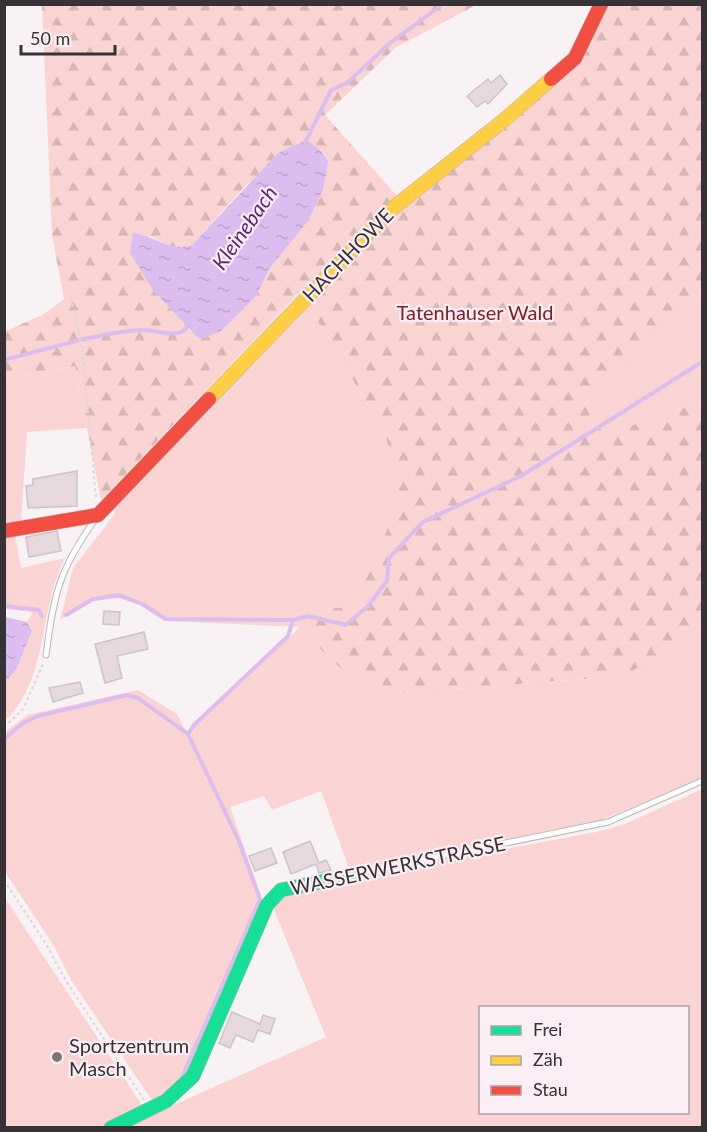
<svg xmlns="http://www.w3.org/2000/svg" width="707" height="1132" viewBox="0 0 707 1132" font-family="Lato,sans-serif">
  <defs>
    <pattern id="forest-firs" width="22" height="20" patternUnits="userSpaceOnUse" patternTransform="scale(1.5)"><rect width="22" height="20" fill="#fad4d2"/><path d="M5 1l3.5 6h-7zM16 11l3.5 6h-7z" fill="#d7b6b5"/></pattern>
    <pattern id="water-ripples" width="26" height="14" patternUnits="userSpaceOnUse" patternTransform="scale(1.5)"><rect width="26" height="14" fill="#dcbdf0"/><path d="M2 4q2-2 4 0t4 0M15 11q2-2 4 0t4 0" fill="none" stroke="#bda3ce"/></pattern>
  </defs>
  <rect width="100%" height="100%" fill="#f8f2f5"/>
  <path fill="#fad4d2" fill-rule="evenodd" d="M702 291V401L604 435 583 400Z
    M308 305 385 433 401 497 354 608 318 609 401 693 624 676 702 628V778L601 820 350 871 321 791 272 810 264 796 230 807 262 899 261 905 190 1072 179 1088 153 1102 71 980 54 946 5 872 4 733 27 715 138 690 177 714 186 732 300 627 164 621 140 605 118 598 93 601 60 620 73 568 114 515 117 502Z
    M75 366 87 428 27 432 21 522 5 525V379Z
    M15 535 21 568 65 558C38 610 49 680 5 721V679L17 668 32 631 27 622 33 612 5 609V537Z
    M702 789V1127L122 1128 326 1037 272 905 282 894 430 863 601 831 625 824ZM480 1008H688V1112H480Z
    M5 898 142 1105 140 1111 103 1127H5Z"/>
  <path fill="url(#forest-firs)" fill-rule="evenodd" d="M42 5H476L395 48 325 115 398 197 501 116 570 54 594 5H702V291L583 400 604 435 702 401V628L624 676 401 693C349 684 334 663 300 627L318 609 354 607 401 497 385 433 300 292 101 500 75 366 5 379 4 332 44 314 64 299 52 235ZM249 182 287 247 270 268 256 296 204 338 198 337 188 329 148 235C162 242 176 252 192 245Z"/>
  <path fill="url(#water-ripples)" d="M307 140 319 149 328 161 323 190 308 221 270 268 256 296 221 331 204 338H198L153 290 130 253 133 233C153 235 172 253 192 245L278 153Z
    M5 617 27 622 32 631 17 668 8 679H5Z"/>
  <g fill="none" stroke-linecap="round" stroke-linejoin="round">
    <path stroke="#dcbdf0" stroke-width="4" d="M305 143 331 90 347 83 390 43 443 4
      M4 360C48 349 96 333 141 330 157 329 176 341 189 326
      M4 606 39 610 42 616
      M66 615 93 599 119 595 142 604 166 619 293 620 308 616 346 625 368 606 387 581 389 558 423 522 521 476 702 362
      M188 734 194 725 288 636 293 620
      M4 739 23 723 38 716 127 695 138 698 188 734 238 839 260 899 180 1082"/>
  </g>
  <path fill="#e6d8dc" stroke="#cbc5c7" stroke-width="1.5" d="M500 75 507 84 488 104 485 101 477 107 467 96 488 79 491 83Z
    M77 471V506L28 508 26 486 33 485V479Z
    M57 531 61 551 29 557 26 537Z
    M104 611 120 612 119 625 103 624Z
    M144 632 148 649 117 656 122 678 105 683 95 644Z
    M80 682 83 693 53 702 49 688Z
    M310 841 319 863 326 860 331 870 319 873 316 864 291 874 283 852Z
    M271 848 277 863 255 871 249 856Z
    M232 1012 260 1024 263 1015 275 1019 270 1034 258 1030 253 1042 236 1035 230 1048 219 1043Z"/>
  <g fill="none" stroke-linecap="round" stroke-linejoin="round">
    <g stroke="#bcb6b8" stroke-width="7">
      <path id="lane" d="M46 655C54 593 59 570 96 518
        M355 874 608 822 702 781"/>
    </g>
    <g stroke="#bcb6b8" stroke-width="15">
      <path id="fast" d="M111 1128 166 1101 193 1076 267 905 281 890 353 875"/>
    </g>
    <g stroke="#bcb6b8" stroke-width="15">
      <path id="slow" d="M209 399 393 208 503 121 551 79"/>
    </g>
    <g stroke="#bcb6b8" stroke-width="15">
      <path id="jam" d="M551 79 575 58 601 4
        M4 531 98 515 209 399"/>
    </g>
    <path stroke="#d9d8d9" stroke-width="2" stroke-dasharray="3 3" stroke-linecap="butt" d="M71 298 82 348 96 497
      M4 727 23 709 43 664
      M4 880 46 944 66 981 144 1100
      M4 1124 7 1128"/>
    <use href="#lane" stroke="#fefdfe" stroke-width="5"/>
    <use href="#fast" stroke="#16e098" stroke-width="14"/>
    <use href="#slow" stroke="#ffcf43" stroke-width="14"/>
    <use href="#jam" stroke="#f24e42" stroke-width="14"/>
  </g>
  <circle fill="#7b7578" stroke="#fceef5" stroke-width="2" cx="57" cy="1057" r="6"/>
  <g text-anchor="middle" stroke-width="4.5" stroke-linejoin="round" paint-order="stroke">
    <g font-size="20" fill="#373235" stroke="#fceef5">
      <text transform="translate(348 255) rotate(-46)" y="7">HACHHOWE</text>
      <text transform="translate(398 866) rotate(-12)" y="7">WASSERWERKSTRASSE</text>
    </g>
    <g font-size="20" fill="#851d22" stroke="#fceef5">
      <text x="475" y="320">Tatenhauser Wald</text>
    </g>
    <g font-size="20" fill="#373235" stroke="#fceef5" text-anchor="start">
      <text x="69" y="1053">Sportzentrum<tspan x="69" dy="23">Masch</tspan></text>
    </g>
    <g font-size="21" font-style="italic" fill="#5c277b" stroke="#fceef5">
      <text transform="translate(245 228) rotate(-55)" y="7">Kleinebach</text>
    </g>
  </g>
  <rect width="707" height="1132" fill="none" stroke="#373235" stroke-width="12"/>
  <rect x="479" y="1006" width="210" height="108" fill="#fceef5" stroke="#ada3a8" stroke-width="1.5"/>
  <rect x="491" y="1026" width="30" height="9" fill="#16e098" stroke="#ada3a8" stroke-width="1.5"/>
  <text x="533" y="1036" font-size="18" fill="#373235">Frei</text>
  <rect x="491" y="1056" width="30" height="9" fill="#ffcf43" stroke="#ada3a8" stroke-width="1.5"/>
  <text x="533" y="1066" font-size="18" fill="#373235">Zäh</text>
  <rect x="491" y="1086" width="30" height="9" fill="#f24e42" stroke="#ada3a8" stroke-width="1.5"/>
  <text x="533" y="1096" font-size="18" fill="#373235">Stau</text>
  <path d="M21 45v9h94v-9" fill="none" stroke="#373235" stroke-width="3"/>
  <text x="30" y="45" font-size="18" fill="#373235" stroke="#fceef5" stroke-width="4.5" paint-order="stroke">50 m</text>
</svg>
